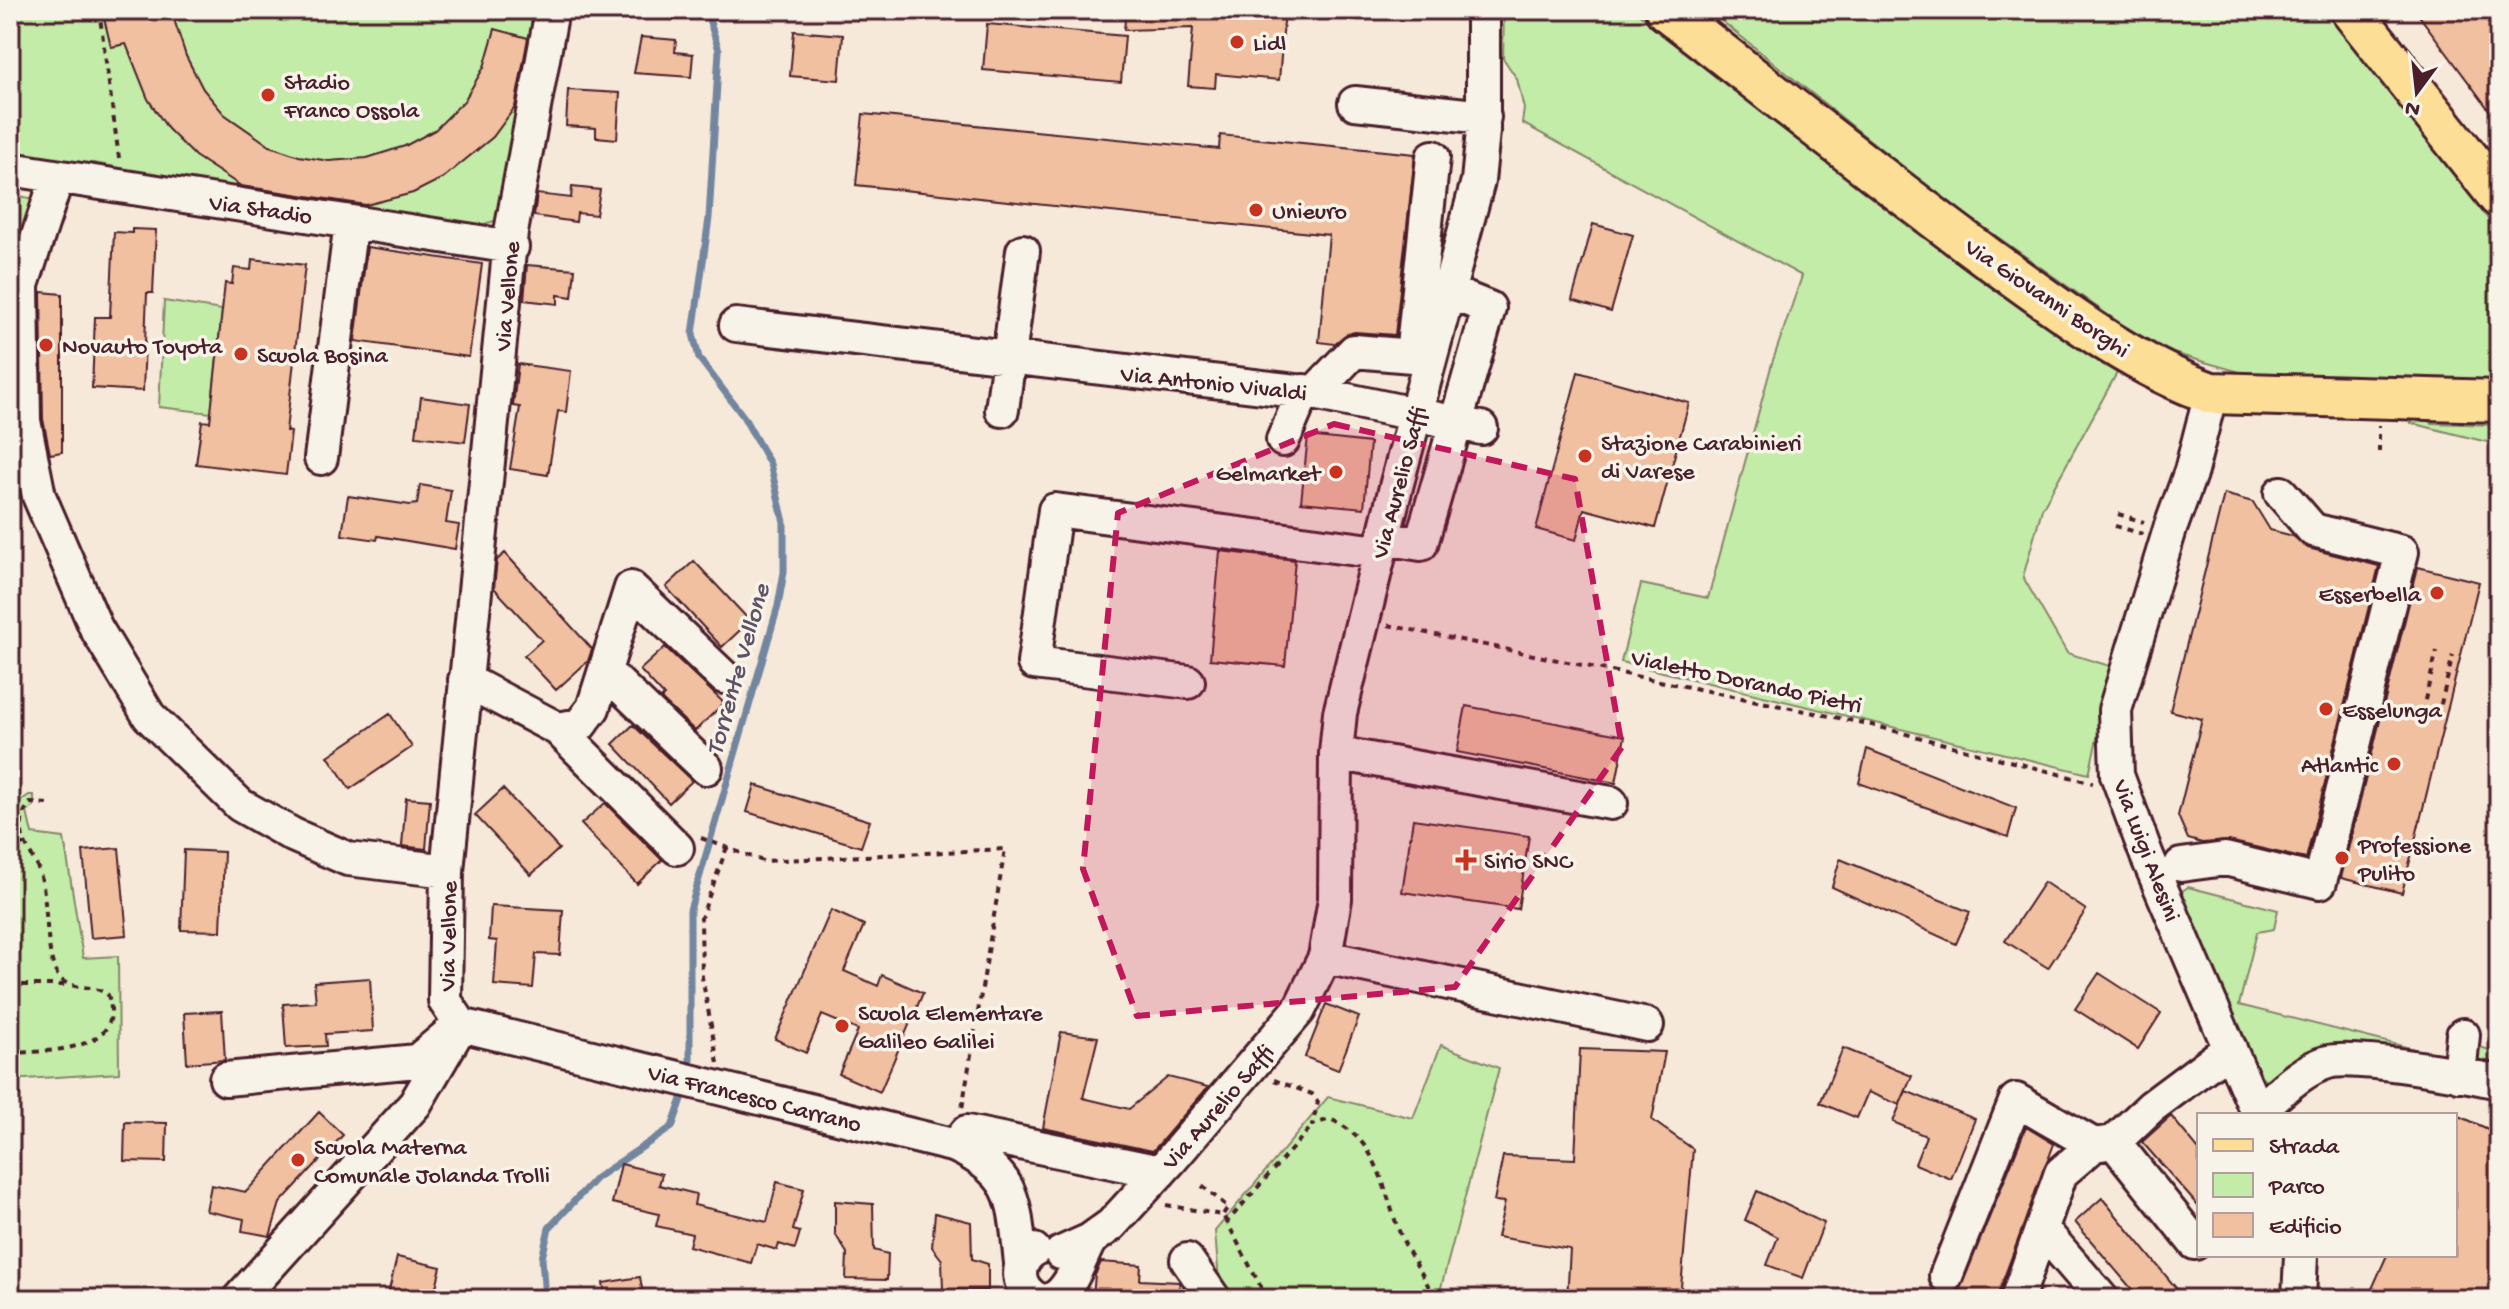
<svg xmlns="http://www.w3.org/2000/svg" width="2509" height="1309" viewBox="0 0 2509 1309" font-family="'Gochi Hand',sans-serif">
  <rect width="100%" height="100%" fill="#f6e9da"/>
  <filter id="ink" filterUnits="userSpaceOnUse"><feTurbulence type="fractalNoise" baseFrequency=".0125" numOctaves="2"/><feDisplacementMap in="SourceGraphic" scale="16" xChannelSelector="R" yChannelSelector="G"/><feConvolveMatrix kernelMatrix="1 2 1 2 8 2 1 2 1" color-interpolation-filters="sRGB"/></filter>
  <g filter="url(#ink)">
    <path fill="#c3eca8" stroke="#86866a" stroke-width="2" d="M10 10H532L535 38 498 220 477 226 170 178 94 163 77 166 10 153Z
      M1504 10H1634L2118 371 2042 509 2023 577 2067 653 2113 667 2089 774 1621 662 1641 584 1708 598 1772 363 1802 276 1522 123 1524 109 1517 79 1503 58Z
      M1708 10H2324L2499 233V378L2454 382 2254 376 2155 348 1938 195Z
      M10 194 34 199 12 265Z
      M164 301 222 310 211 413 159 407Z
      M2413 414 2423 415 2431 423 2499 425V445L2411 423Z
      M29 795H34V806L27 812 32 834 64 838 83 958 118 956 119 1073 10 1080V808Z
      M2188 887 2278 910 2274 929 2257 932 2239 1005 2454 1059 2304 1064 2268 1081 2255 1074 2176 895Z
      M2499 1015V1073L2473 1069 2476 1046 2490 1050Z
      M1441 1045 1499 1068 1438 1299H1247L1220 1295 1215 1231 1328 1097 1413 1118Z"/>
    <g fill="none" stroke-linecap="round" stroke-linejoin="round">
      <path stroke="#7386a0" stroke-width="7" d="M690 1072V910L778 606 784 572V522L770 464 743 416 699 358 693 334 709 218 719 50 706 10
        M545 1299 542 1258 549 1228 596 1178 672 1127 686 1088"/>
    </g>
    <path fill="#f0c0a0" stroke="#4a1f2b" stroke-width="2" d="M102 10H171L186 56 203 89 224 114 270 146 299 156 329 161 367 158 405 146 435 130 464 101 484 67 495 29 528 38 515 107 493 137 443 178 413 193 366 205 241 186 195 156 168 129 148 99 126 44 111 47Z
      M1126 10H1285L1279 80 1216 74 1215 88 1188 86 1193 28 1124 30Z
      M2415 10H2478L2499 36V104L2490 111Z
      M987 24 1125 36 1121 82 983 70Z
      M794 31 843 35 839 80 790 76Z
      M641 37 676 40 675 52 693 54 691 77 634 73Z
      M568 90 620 93 617 139 596 137V128L566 126Z
      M863 114 1219 149 1220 135 1415 154 1395 335 1355 332 1347 334 1334 344 1319 342 1329 235 856 185Z
      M572 187 600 190 596 215 577 213 576 222 534 216 537 194 571 198Z
      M1593 224 1633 235 1611 312 1572 300Z
      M132 229 156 230 153 293H147L143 391 92 388 95 317H110L114 232 132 233Z
      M367 247 482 264 469 357 355 341Z
      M252 259 305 265 286 431 291 432 286 475 196 464 202 421 210 422 225 283 232 284 234 268 251 270Z
      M527 265 575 269 572 297 558 295V304L524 300Z
      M41 292 62 294V452L50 454 43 419Z
      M518 364 571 371 566 412 558 411 548 475 510 469 520 407 513 406Z
      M1578 372 1689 403 1655 528 1584 509 1576 540 1536 529Z
      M421 397 470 404 465 442 416 436Z
      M1308 436 1370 443 1364 508 1301 502Z
      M420 485 451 490 446 523 459 525 455 549 378 536 377 540 342 535 348 496 410 505 417 504Z
      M2224 494 2253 502 2270 530 2293 536 2308 548 2379 566 2306 859 2229 841 2202 843 2188 839 2178 816 2202 719 2170 711Z
      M1220 551 1295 560 1285 666 1210 659Z
      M505 553 592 649 588 661 556 690 524 656 542 640 494 588 497 560Z
      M694 561 750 621 722 647 666 587Z
      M2418 567 2479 582 2402 893 2341 878Z
      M665 647 724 703 695 731 661 699 664 696 640 670Z
      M1466 706 1625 736 1616 783 1457 752Z
      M390 714 412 747 350 789 328 756Z
      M633 725 692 781 669 803 613 744Z
      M1867 749 2016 808 2008 837 1859 783Z
      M755 785 870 821 861 847 747 812Z
      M503 789 559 849 531 875 475 815Z
      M406 798 430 800 426 849 402 846Z
      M605 803 662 860 637 884 581 824Z
      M1413 819 1529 836 1518 909 1402 892Z
      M119 848 127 935 91 938 83 851Z
      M184 850 224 852 221 931 181 930Z
      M1840 859 1970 912 1956 944 1832 887Z
      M2044 882 2086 910 2048 968 2005 941Z
      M491 906 563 910 560 955 536 954 533 988 494 985 497 941 489 940Z
      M831 910 864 925 844 971 878 986 882 975 923 993 880 1092 839 1074 858 1030 822 1015 806 1053 775 1039Z
      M2099 973 2161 1013 2138 1049 2075 1009Z
      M370 978 373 1031 325 1034 326 1046 286 1048 283 1004 316 1002 314 982Z
      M1326 1004 1359 1017 1338 1070 1305 1057Z
      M222 1011 225 1060 187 1063 184 1013Z
      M1061 1032 1098 1037 1083 1098 1129 1109 1168 1077 1208 1087 1153 1151 1043 1128Z
      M1843 1048 1912 1076 1900 1104 1906 1091 1975 1119 1951 1179 1915 1164 1926 1136 1893 1122 1900 1105 1868 1092 1857 1118 1820 1103Z
      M1580 1049 1665 1052 1652 1120 1693 1149 1680 1299H1567L1570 1249 1497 1237 1505 1202 1494 1201 1503 1156 1575 1159Z
      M319 1112 343 1135 280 1203 270 1236 242 1231 244 1219 206 1211 211 1185 246 1192Z
      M2455 1114 2499 1134V1299H2389L2371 1291 2387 1255H2455Z
      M2171 1116 2199 1150V1207L2142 1142Z
      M125 1122 167 1123 166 1162 124 1161Z
      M2026 1127 2054 1144 1996 1299H1956Z
      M621 1164 662 1174 659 1185 696 1194 694 1205 767 1222 777 1182 804 1189 793 1230 800 1232 795 1249 779 1244 777 1250 757 1244 751 1263 689 1246 692 1234 656 1226 659 1214 612 1203Z
      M1757 1191 1824 1223 1803 1278 1767 1265 1778 1237 1745 1220Z
      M2102 1198 2185 1299H2140L2075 1222Z
      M835 1201 873 1204 874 1250 888 1254 887 1280 846 1279 847 1253 835 1234Z
      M935 1213 971 1222 972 1259 988 1264V1290H943L942 1260 932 1247Z
      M397 1257 441 1267 433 1299H387Z
      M1101 1262 1141 1265 1140 1280 1179 1282 1181 1299 1093 1296 1095 1275Z
      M640 1277 644 1299H606L603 1283Z"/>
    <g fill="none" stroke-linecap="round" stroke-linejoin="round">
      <g stroke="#4a1f2b" stroke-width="38">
        <path id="minor" d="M1355 103 1484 117
          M10 169 512 247
          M57 178 22 285 24 421 39 496 96 628 149 716 240 805 293 835 348 859 447 871
          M736 325 1314 393 1481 428
          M1314 393 1354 351 1412 356 1433 157
          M2211 393 2191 471 2170 529 2115 710 2117 775 2147 856 2257 1112
          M1002 410 1023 251
          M1283 440 1304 391
          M321 458 351 222
          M1383 538 1421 544 1489 308 1449 292
          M605 671 706 768
          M465 680 558 729 580 725 593 708 631 588 724 677
          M1188 682 1034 663 1055 510 1379 552
          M558 729 677 848
          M1336 753 1611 803
          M2181 865 2225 859 2320 882 2402 552 2313 530 2281 493
          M1325 957 1647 1025
          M461 1025 445 1001 447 871 511 232 552 10
          M461 1025 956 1146C1017 1175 1014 1201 1021 1263
          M2459 1075 2463 1035
          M226 1079 417 1061 449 1034
          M2258 1115 2257 1112C2277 1095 2302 1069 2328 1062 2356 1055 2466 1075 2499 1082
          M2114 1142 2195 1243
          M956 1146 967 1132 1160 1172
          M2042 1229 2102 1299
          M1034 1250C1014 1264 1016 1287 1037 1299
          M1061 1253 1090 1240 1111 1225 1169 1162 1299 1010 1325 957 1335 899 1336 753 1340 713 1397 483 1478 181 1483 131V10
          M1187 1260 1214 1299
          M1946 1276 2016 1100 2094 1145
          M239 1299 415 1104 461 1025
          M1052 1299C1071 1291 1080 1258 1090 1240
          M2017 1299 2061 1173 2094 1145 2114 1142 2151 1107 2230 1048
          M2299 1299 2301 1255"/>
      </g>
      <g stroke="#4a1f2b" stroke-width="46">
        <path id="major" d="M1666 10C1773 93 1879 178 1988 258 2058 308 2129 364 2211 393L2499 401
          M2351 10 2499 197"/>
      </g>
      <path stroke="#4a1f2b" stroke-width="4" stroke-dasharray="6 6" stroke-linecap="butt" d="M99 10 119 158
        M2379 452V425
        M2118 514 2144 522
        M2115 526 2143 534
        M1388 625 1868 724 2093 783
        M2422 712 2437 651
        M2438 716 2453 655
        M701 838 763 861 1005 849 962 1109
        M10 854 24 843
        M10 985H69
        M10 1053C45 1051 128 1053 108 995 95 983 69 992 58 976 45 956 48 903 41 877 37 861 24 848 22 832 21 821 23 811 30 803L50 804
        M718 1063 702 977 701 918 727 847
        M1274 1080 1312 1094 1318 1102 1312 1125 1330 1119C1382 1142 1382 1192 1402 1238 1411 1259 1425 1275 1434 1299
        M1202 1186 1228 1207 1222 1216
        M1166 1205 1222 1215 1227 1222
        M1267 1299 1227 1222 1313 1125"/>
      <use href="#minor" stroke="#f7f3e8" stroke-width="32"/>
      <use href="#major" stroke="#fdde96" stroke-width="40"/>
    </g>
  </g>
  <path fill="#c2185b" fill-opacity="0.2" stroke="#c2185b" stroke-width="6" stroke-dasharray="16 10" stroke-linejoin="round" d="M1334 424 1575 479 1622 747 1455 987 1137 1016 1083 869 1118 513Z"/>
  <g fill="#c8321e" stroke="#f7f3e8" stroke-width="3">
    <circle cx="1237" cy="42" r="8"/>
    <circle cx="268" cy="95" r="8"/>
    <circle cx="1256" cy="210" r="8"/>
    <circle cx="46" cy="345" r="8"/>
    <circle cx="241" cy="354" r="8"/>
    <circle cx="1585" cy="456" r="8"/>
    <circle cx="1336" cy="472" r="8"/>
    <circle cx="2437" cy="593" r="8"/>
    <circle cx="2326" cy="709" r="8"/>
    <circle cx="2394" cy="764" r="8"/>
    <circle cx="2342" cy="858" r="8"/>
    <path d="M1462 848h8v8h8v8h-8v8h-8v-8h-8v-8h8z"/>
    <circle cx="842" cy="1026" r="8"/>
    <circle cx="298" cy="1160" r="8"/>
  </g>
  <g text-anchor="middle" stroke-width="7" stroke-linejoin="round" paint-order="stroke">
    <g font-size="24" fill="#4a1f2b" stroke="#f7f3e8" text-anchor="start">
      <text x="1253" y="50">Lidl</text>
      <text x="284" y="89">Stadio<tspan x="284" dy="28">Franco Ossola</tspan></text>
      <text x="1272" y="218">Unieuro</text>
      <text x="62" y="353">Novauto Toyota</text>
      <text x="257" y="362">Scuola Bosina</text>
      <text x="1601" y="450">Stazione Carabinieri<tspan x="1601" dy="28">di Varese</tspan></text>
      <text x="1320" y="480" text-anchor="end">Gelmarket</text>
      <text x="2421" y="601" text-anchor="end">Esserbella</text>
      <text x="2342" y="717">Esselunga</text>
      <text x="2378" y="772" text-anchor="end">Atlantic</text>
      <text x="2358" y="852">Professione<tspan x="2358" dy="28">Pulito</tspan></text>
      <text x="1484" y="868">Sirio SNC</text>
      <text x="858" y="1020">Scuola Elementare<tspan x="858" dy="28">Galileo Galilei</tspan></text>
      <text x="314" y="1154">Scuola Materna<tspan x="314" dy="28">Comunale Jolanda Trolli</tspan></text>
    </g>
    <g font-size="24" fill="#4a1f2b" stroke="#f7f3e8">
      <text transform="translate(261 208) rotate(8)" y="8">Via Stadio</text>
      <text transform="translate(506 296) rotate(-85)" y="8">Via Vellone</text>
      <text transform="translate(2048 297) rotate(34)" y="8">Via Giovanni Borghi</text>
      <text transform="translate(1214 382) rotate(6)" y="8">Via Antonio Vivaldi</text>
      <text transform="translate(1398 482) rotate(-75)" y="8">Via Aurelio Saffi</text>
      <text transform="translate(1747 680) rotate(12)" y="8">Vialetto Dorando Pietri</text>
      <text transform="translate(2148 850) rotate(69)" y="8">Via Luigi Alesini</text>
      <text transform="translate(447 936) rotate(-89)" y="8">Via Vellone</text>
      <text transform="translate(755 1097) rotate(14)" y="8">Via Francesco Carrano</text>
      <text transform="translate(1217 1106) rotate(-49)" y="8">Via Aurelio Saffi</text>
    </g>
    <g font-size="26" font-style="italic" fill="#5e5266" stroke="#f7f3e8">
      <text transform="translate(736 669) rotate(-74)" y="9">Torrente Vellone</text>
    </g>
  </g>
  <rect width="2509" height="1309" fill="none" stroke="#f7f3e8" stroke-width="40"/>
  <rect x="20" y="20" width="2469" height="1269" fill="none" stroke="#4a1f2b" stroke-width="3" filter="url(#ink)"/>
  <rect x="2197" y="1113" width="260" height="144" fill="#f7f3e8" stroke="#b29e9c" stroke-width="2"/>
  <rect x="2213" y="1139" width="40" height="12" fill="#fdde96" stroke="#b29e9c" stroke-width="2"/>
  <text x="2269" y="1153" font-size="24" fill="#4a1f2b">Strada</text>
  <rect x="2213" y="1173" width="40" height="24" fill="#c3eca8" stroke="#b29e9c" stroke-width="2"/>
  <text x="2269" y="1193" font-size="24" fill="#4a1f2b">Parco</text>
  <rect x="2213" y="1213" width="40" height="24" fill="#f0c0a0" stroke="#b29e9c" stroke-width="2"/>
  <text x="2269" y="1233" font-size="24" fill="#4a1f2b">Edificio</text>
  <g transform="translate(2417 92) rotate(195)" stroke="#f7f3e8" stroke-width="6" paint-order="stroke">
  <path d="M0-6L14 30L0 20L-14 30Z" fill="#4a1f2b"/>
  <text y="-12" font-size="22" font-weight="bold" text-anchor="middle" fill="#4a1f2b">N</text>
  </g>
</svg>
